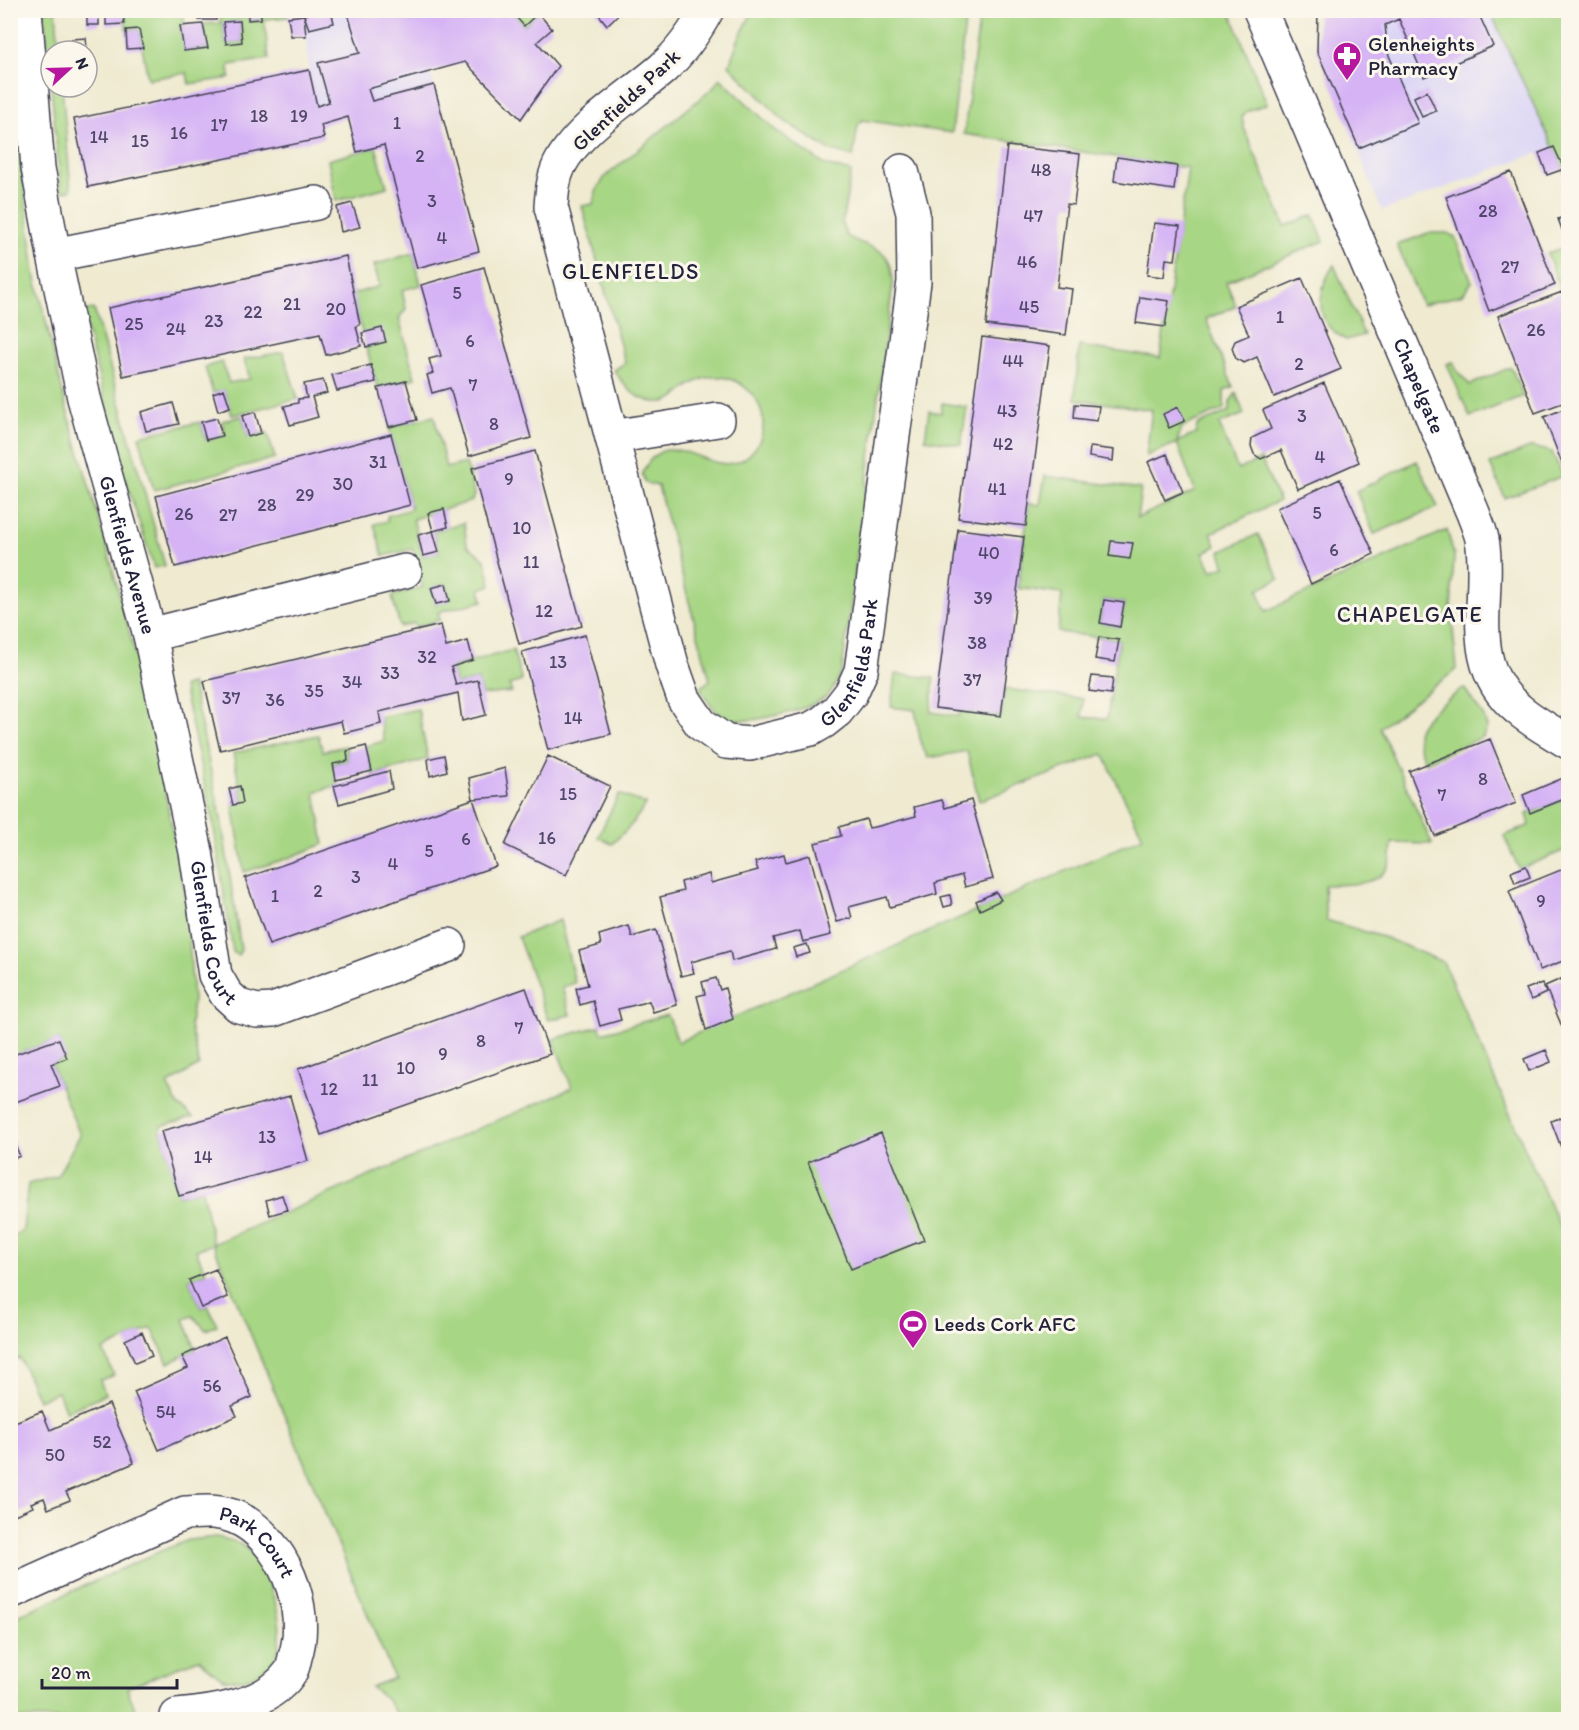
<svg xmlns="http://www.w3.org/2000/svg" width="1579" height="1730" viewBox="0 0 1579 1730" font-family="Itim,sans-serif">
  <rect width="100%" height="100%" fill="#fbf7ec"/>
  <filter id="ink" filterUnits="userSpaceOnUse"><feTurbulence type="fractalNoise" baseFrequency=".0167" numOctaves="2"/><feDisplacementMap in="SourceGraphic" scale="12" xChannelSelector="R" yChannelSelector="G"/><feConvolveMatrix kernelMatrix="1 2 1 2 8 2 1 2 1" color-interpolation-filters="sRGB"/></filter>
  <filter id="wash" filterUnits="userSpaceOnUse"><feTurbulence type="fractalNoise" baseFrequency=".008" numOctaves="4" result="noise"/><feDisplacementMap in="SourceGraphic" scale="24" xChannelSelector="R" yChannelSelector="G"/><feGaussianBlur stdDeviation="1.35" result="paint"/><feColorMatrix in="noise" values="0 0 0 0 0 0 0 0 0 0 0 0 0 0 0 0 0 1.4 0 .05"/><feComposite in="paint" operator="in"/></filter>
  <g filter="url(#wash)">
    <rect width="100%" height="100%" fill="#efead0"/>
    <path fill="#dcd6f6" d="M320 10 510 11 558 66 521 119 465 62 430 72 434 85 372 101 374 110 321 125 309 70 304 15Z
      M1318 11H1490L1554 147 1382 211 1340 105Z"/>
    <path fill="#a7d684" stroke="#647c60" stroke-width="1.5" fill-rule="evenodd" d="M929 10 966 14 952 133 862 120 858 125 853 157 829 150 783 120 729 65 739 38 753 11Z
      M1047 10 1230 11 1267 104 1247 111 1242 117 1244 128 1285 226 1313 215 1324 241 1226 282 1236 306 1206 319 1233 387 1224 391V409L1182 427 1177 442 1196 434 1197 425 1230 411V402L1236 393 1244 414 1219 424 1238 470 1261 459 1279 501 1211 533 1216 546 1203 553 1212 571 1225 566 1220 552 1258 534 1279 579 1258 590 1266 611 1447 530 1454 555 1451 611 1457 669 1380 728 1432 844 1392 843C1391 848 1392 856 1390 862 1382 888 1345 884 1324 885L1326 920 1386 938 1443 962 1568 1246V1719H399L388 1701 371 1687 394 1678 213 1244 196 1250 206 1273 189 1280 201 1308 208 1306 217 1325 206 1330 193 1316 184 1319 196 1350 168 1363 152 1328 103 1350 114 1375 100 1380 105 1394 66 1412 58 1392 38 1400 20 1358 11 1361V1238L23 1230 28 1184 57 1176 80 1135 51 1064 66 1058 59 1039 11 1056 10 76 35 274 65 403 106 544 148 702 187 906 193 1001 190 1025 199 1065 167 1085 178 1105 193 1117 161 1126V1131L179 1196 202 1190 213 1244 572 1088 553 1039 600 1026 602 1033 668 1015 678 1042 1143 837 1103 754 979 801 967 751 928 758 921 744 915 710 891 707 895 674 934 678 931 712 959 716 961 711 1001 716 1005 689 1083 699 1082 717 1107 719 1119 640 1058 632 1062 594 1018 588 1029 503 1040 505 1045 476 1141 489 1137 518 1195 491 1177 443 1146 456 1152 410 1075 399 1079 346 1160 358 1188 168 964 134 980 14ZM1104 600 1124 603 1120 627 1100 623Z
      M44 11H56L59 51H51V87H62L71 190 61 192Z
      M125 11H184V26L180 27 185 51 207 48 203 24 220 23 221 11H248V20L261 19V11H289L288 17 264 19 269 59 229 65 230 78 189 84 187 73 148 79 139 30H126ZM240 21 242 42 226 44 223 23Z
      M510 11H541L524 26Z
      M1490 11H1568V179Z
      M720 78 774 129 825 165 851 172 842 223 846 235C871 252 892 242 893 283L842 670C837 681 832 694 821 700 804 710 746 726 727 718 714 713 706 700 700 688L710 680 658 486 645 483 642 473C671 414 713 489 750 454 787 417 739 356 692 384 684 389 678 396 670 400 665 403 662 402 656 402 635 400 625 387 614 370L625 363 582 206 593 204 597 189 605 177 713 88Z
      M376 147 387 187 336 201 328 160Z
      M1428 233H1448L1455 237 1472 282 1461 295 1422 305 1397 245Z
      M1568 246V286L1560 289 1547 253Z
      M413 253 421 285 402 290 406 309 399 318 415 378 378 388 366 347 385 342 362 333 353 294 380 286 374 265Z
      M1334 265 1364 335 1346 340C1341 337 1335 333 1330 328 1314 311 1322 282 1334 265Z
      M94 309 165 566 154 568 123 472 82 311Z
      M283 352 298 399 232 415 224 390 213 393 205 367 222 362 229 383 250 379 244 359Z
      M1453 362 1457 371 1470 385 1511 367 1523 396 1470 417 1447 364Z
      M942 403 967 407 961 445 925 439 929 411 941 413Z
      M242 416 248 437 267 432 275 458 154 490 139 436 201 422 206 440 225 435 222 421Z
      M434 416 446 468 466 463 474 494 472 501 413 519 423 556 439 552 433 531 464 523 467 545 485 559 491 585 480 589 483 601 438 612 440 620 416 627 415 623 400 627 392 596 423 587 413 549 383 556 374 524 388 521 387 516 411 509 389 427ZM446 584 450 600 436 604 431 588Z
      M1532 447 1552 452 1563 476 1505 498 1490 464Z
      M1417 461 1438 507 1374 534 1356 491Z
      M513 650 522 681 509 685 512 692 482 695 478 680 456 685 451 667Z
      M192 684 221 818 241 950 238 955 233 952 213 822 183 686Z
      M1464 688 1484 717 1487 727 1483 737 1425 762C1421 753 1417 744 1417 734 1418 718 1451 698 1464 688Z
      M418 709 428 759 373 775 366 746 384 741 380 717Z
      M318 735 323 751 346 746 348 761 333 764 338 785 315 792 324 844 286 859 244 872 233 805 243 802 233 753Z
      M619 794 646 804 632 824 612 844 598 837Z
      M1562 800 1568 806V849L1519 869 1504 836 1530 825 1527 814Z
      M560 920 575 983 562 987 570 1015 548 1020 518 937Z
      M216 1537C223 1539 232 1540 239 1543 266 1558 292 1633 274 1660 269 1668 260 1673 252 1677 245 1679 231 1681 224 1679 215 1675 206 1664 198 1659L127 1688 139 1719H11V1619L163 1550 189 1540Z"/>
    <g id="blocks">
      <path fill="#d5b3f5" d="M106 10H123L124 24 106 25Z
        M199 10H216V20H199Z
        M248 10H261V19L248 20Z
        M320 10H331L334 23 309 29 304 15 306 36H291L288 17 304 15Z
        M349 10H510L524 26 538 13 552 29 537 42 558 66 521 119 465 62 368 89 372 101 434 85 479 251 417 268 384 145 357 152 348 117 321 125 324 138 88 187 74 119 309 70 317 106 329 102 318 63 360 53 347 11Z
        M595 10H623L607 25Z
        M1318 10H1477L1493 46 1424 77 1399 19 1385 25 1388 53 1418 123 1359 148 1317 51Z
        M87 11H99V25H87Z
        M240 21 242 42 226 44 223 22Z
        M203 24 208 48 184 51 180 26Z
        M139 29 143 48 127 49 126 30Z
        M86 38 87 49 73 51 72 39Z
        M1427 91 1436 111 1422 117 1414 97Z
        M1007 146 1080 154 1074 205 1067 204 1057 287 1072 289 1066 335 986 325Z
        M1554 147 1564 169 1547 175 1539 153Z
        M1117 157 1177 166 1174 190 1114 181Z
        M1511 172 1555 285 1489 311 1446 197Z
        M352 203 360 227 341 232 337 207Z
        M1568 215V233L1564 235 1558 219Z
        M1154 223 1180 226 1175 260 1166 259 1164 277 1147 275Z
        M346 256 360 325 356 326 361 346 326 355 320 334 123 376 108 308Z
        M484 267 531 438 469 456 450 388 432 393 427 375 433 373 429 359 441 356 421 285Z
        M1302 278 1341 369 1274 397 1257 357 1244 363 1236 359 1232 348 1235 341 1249 335 1236 306Z
        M1562 292 1568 308V401L1535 413 1498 316Z
        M1140 297 1169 301 1165 327 1136 323Z
        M382 328 386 342 366 347 362 333Z
        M982 337 1050 346 1026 526 958 518Z
        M371 365 376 382 337 391 332 375Z
        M323 380 327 393 312 397 318 417 290 425 284 406 298 403V399L307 398 304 384Z
        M406 381 417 420 389 427 378 388Z
        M1324 383 1359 462 1298 489 1281 450 1261 459 1254 454 1251 446 1252 438 1271 429 1263 410Z
        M224 389 230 407 218 411 213 393Z
        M173 403 179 424 146 431 141 412Z
        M1075 404 1099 406 1097 421 1074 418Z
        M1178 407 1185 421 1169 428 1163 414Z
        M1568 407V479L1544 417Z
        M255 412 261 433 248 437 242 416Z
        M217 418 222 436 206 440 201 422Z
        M391 434 410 505 175 567 156 496Z
        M1090 447 1114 450 1113 461 1089 457Z
        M535 451 582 626 519 644 472 468Z
        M1167 454 1183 492 1165 500 1148 462Z
        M1340 479 1374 554 1311 584 1277 508Z
        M444 509 448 527 433 531 428 513Z
        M958 529 1024 537 1001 716 935 708Z
        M433 531 439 552 423 556 418 535Z
        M1111 541 1133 543 1130 559 1109 556Z
        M446 584 450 601 436 604 431 588Z
        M1104 600 1124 603 1120 627 1100 623Z
        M441 625 446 647 468 641 473 660 451 667 456 685 478 680 486 715 462 721 458 693 379 712 381 724 344 733 341 721 220 750 204 681Z
        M585 635 611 734 548 750 522 652Z
        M1099 637 1119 640 1115 662 1095 659Z
        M1092 676 1113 678 1111 694 1089 691Z
        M1490 739 1516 803 1435 836 1409 771Z
        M366 746 372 771 336 780 333 764 348 761 347 751Z
        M444 755 447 771 430 776 428 759Z
        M548 756 610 786 566 875 505 845Z
        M505 768 509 796 473 799 469 778Z
        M389 771 392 789 339 804 334 786Z
        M1563 778 1568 782V806L1562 800 1530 813 1523 795Z
        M240 786 243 803 233 805 229 789Z
        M473 799 496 866 269 945 245 878Z
        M942 800 945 808 971 800 993 879 965 887 962 875 935 883 937 894 890 907 887 897 849 907 852 918 837 922 815 843 841 836 839 827 866 819 869 828 879 826 916 816 914 807Z
        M784 854 786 862 810 855 831 935 803 942 800 931 773 938 776 949 732 961 730 951 691 962 694 973 681 976 660 897 683 891 681 882 709 874 711 883 722 880 758 870 755 862Z
        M1526 866 1530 877 1515 883 1511 872Z
        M1568 867V959L1540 970 1509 891Z
        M996 892 1001 900 980 910 976 901Z
        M950 895 952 905 944 907 941 897Z
        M629 926 632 937 656 930 677 1005 653 1012 649 1001 635 1005 618 1009 621 1020 600 1026 593 1001 580 1005 576 988 588 985 579 951 601 945 599 935Z
        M807 944 810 953 796 957 793 948Z
        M1568 976V1041L1545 986Z
        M716 978 720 990 725 988 733 1019 706 1030 697 996 705 994 702 982Z
        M1542 983 1546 993 1531 1000 1526 989Z
        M526 988 550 1054 321 1135 298 1069Z
        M59 1039 67 1058 51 1064 60 1086 10 1104V1056Z
        M1546 1050 1551 1062 1529 1071 1524 1059Z
        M290 1096 308 1161 179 1196 161 1131Z
        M1568 1114V1145L1561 1147 1551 1121Z
        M881 1133 924 1240 851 1269 808 1162Z
        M10 1134 20 1156 10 1160Z
        M282 1195 287 1210 270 1215 266 1200Z
        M216 1269 228 1297 201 1308 189 1280Z
        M142 1332 152 1356 135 1363 125 1340Z
        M225 1337 252 1397 232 1406 237 1416 159 1450 134 1392 188 1368 182 1356Z
        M109 1404 134 1463 66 1492 70 1500 48 1509 44 1498 31 1503 33 1507 10 1517V1424L42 1411 50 1430Z"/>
    </g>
  </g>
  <g filter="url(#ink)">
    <use href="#blocks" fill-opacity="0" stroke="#414051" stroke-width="1.5"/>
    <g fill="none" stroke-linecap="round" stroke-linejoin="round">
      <g stroke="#414051" stroke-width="36">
        <g id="minor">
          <path id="s1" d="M25 10 38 168 54 255 84 398 150 635 196 852 215 975 226 994 239 1006 257 1011 273 1010 449 945"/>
          <path id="s2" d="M707 10C695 32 680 53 662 69 631 96 577 129 559 166 553 179 552 193 551 207L672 665 684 699 701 724 726 742 750 744 811 729 823 722 837 711 851 693 861 671 914 282 913 213 902 171"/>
          <path id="s3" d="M1260 10 1473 513C1476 521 1480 530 1482 539 1492 598 1462 663 1518 709 1533 722 1552 732 1568 742"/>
          <path d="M54 255 316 203"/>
          <path d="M612 437 718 420"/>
          <path d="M150 635 405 571"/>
          <path id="s4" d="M10 1592 185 1513C202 1512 218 1510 235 1517 283 1537 311 1609 295 1657 294 1662 293 1670 289 1674 266 1706 213 1713 177 1716"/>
        </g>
      </g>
      <use href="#minor" stroke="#fff" stroke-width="33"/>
    </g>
  </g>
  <defs>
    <g id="pharmacy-pin" transform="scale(1.5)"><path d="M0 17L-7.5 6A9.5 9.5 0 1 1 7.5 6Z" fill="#b5179e" stroke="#fbf7ec"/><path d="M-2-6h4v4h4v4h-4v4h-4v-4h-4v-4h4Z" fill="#fff"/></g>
    <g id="stadium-pin" transform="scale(1.5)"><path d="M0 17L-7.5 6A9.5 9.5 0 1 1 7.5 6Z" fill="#b5179e" stroke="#fbf7ec"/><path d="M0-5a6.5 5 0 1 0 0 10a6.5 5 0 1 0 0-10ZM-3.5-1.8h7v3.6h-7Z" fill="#fff"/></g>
  </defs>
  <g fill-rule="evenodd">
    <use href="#pharmacy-pin" x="1347" y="56"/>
    <use href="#stadium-pin" x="913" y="1324"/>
  </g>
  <g text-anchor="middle" stroke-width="6" stroke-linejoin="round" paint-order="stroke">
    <g font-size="18" fill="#4f466a">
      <text x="259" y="122">18</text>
      <text x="299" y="122">19</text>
      <text x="397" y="129">1</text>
      <text x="219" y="131">17</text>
      <text x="179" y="139">16</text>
      <text x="99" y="143">14</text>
      <text x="140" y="147">15</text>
      <text x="420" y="162">2</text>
      <text x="1041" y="176">48</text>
      <text x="432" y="207">3</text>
      <text x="1488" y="217">28</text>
      <text x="1033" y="222">47</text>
      <text x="442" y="244">4</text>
      <text x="1027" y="268">46</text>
      <text x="1510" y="273">27</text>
      <text x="457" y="299">5</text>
      <text x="292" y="310">21</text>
      <text x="1029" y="313">45</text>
      <text x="336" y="315">20</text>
      <text x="253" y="318">22</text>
      <text x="1280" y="323">1</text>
      <text x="214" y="327">23</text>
      <text x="134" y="330">25</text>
      <text x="176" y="335">24</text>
      <text x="1536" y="336">26</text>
      <text x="470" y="347">6</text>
      <text x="1013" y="367">44</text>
      <text x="1299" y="370">2</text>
      <text x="473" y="391">7</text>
      <text x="1007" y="417">43</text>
      <text x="1302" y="422">3</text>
      <text x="494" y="430">8</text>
      <text x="1003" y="450">42</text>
      <text x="1320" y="463">4</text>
      <text x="378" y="468">31</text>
      <text x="509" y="485">9</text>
      <text x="343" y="490">30</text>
      <text x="997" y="495">41</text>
      <text x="305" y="501">29</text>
      <text x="267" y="511">28</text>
      <text x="1317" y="519">5</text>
      <text x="184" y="520">26</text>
      <text x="228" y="521">27</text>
      <text x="522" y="534">10</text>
      <text x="1334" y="556">6</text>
      <text x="989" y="559">40</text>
      <text x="531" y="568">11</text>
      <text x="983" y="604">39</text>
      <text x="544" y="617">12</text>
      <text x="977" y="649">38</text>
      <text x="427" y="663">32</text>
      <text x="558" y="668">13</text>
      <text x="390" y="679">33</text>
      <text x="972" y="686">37</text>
      <text x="352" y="688">34</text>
      <text x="314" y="697">35</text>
      <text x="231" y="704">37</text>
      <text x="275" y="706">36</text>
      <text x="573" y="724">14</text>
      <text x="1483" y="785">8</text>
      <text x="568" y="800">15</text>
      <text x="1442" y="801">7</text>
      <text x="547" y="844">16</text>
      <text x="466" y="845">6</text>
      <text x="429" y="857">5</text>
      <text x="393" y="870">4</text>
      <text x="356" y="883">3</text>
      <text x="318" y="897">2</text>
      <text x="275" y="902">1</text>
      <text x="1541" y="907">9</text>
      <text x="519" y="1034">7</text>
      <text x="481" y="1047">8</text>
      <text x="443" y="1060">9</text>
      <text x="406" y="1074">10</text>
      <text x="370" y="1086">11</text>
      <text x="329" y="1095">12</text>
      <text x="267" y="1143">13</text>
      <text x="203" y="1163">14</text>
      <text x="212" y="1392">56</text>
      <text x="166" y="1418">54</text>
      <text x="102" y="1448">52</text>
      <text x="55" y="1461">50</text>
    </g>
    <g font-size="21" fill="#22223b" stroke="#fbf7ec" text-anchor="start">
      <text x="1368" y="51">Glenheights<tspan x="1368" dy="24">Pharmacy</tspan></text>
      <text x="934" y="1331">Leeds Cork AFC</text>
    </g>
    <g font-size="21" fill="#22223b" stroke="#fbf7ec">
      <text transform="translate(626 100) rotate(-43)" y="7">Glenfields Park</text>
      <text dy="7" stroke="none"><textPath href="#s3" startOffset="408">Chapelgate</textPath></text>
      <text dy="7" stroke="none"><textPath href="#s1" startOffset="556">Glenfields Avenue</textPath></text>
      <text dy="7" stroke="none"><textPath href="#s2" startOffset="999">Glenfields Park</textPath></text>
      <text dy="7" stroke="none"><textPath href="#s1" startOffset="944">Glenfields Court</textPath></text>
      <text dy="7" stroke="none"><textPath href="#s4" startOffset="276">Park Court</textPath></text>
    </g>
    <g font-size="22" letter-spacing="1.5" fill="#22223b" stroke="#fbf7ec">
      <text x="631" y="279">GLENFIELDS</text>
      <text x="1410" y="622">CHAPELGATE</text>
    </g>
  </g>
  <rect width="1579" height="1730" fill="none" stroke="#fbf7ec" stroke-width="36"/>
  <g transform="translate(69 69) rotate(68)"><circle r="28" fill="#fbf7ec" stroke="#a4a2a5" stroke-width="1.5"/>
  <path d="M0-4.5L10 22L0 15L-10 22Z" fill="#b5179e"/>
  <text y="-9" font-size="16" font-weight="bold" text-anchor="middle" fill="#22223b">N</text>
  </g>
  <path d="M42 1679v9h135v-9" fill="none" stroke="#22223b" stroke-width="3"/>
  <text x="51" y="1679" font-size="18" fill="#22223b" stroke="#fbf7ec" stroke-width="4.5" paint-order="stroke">20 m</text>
</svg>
